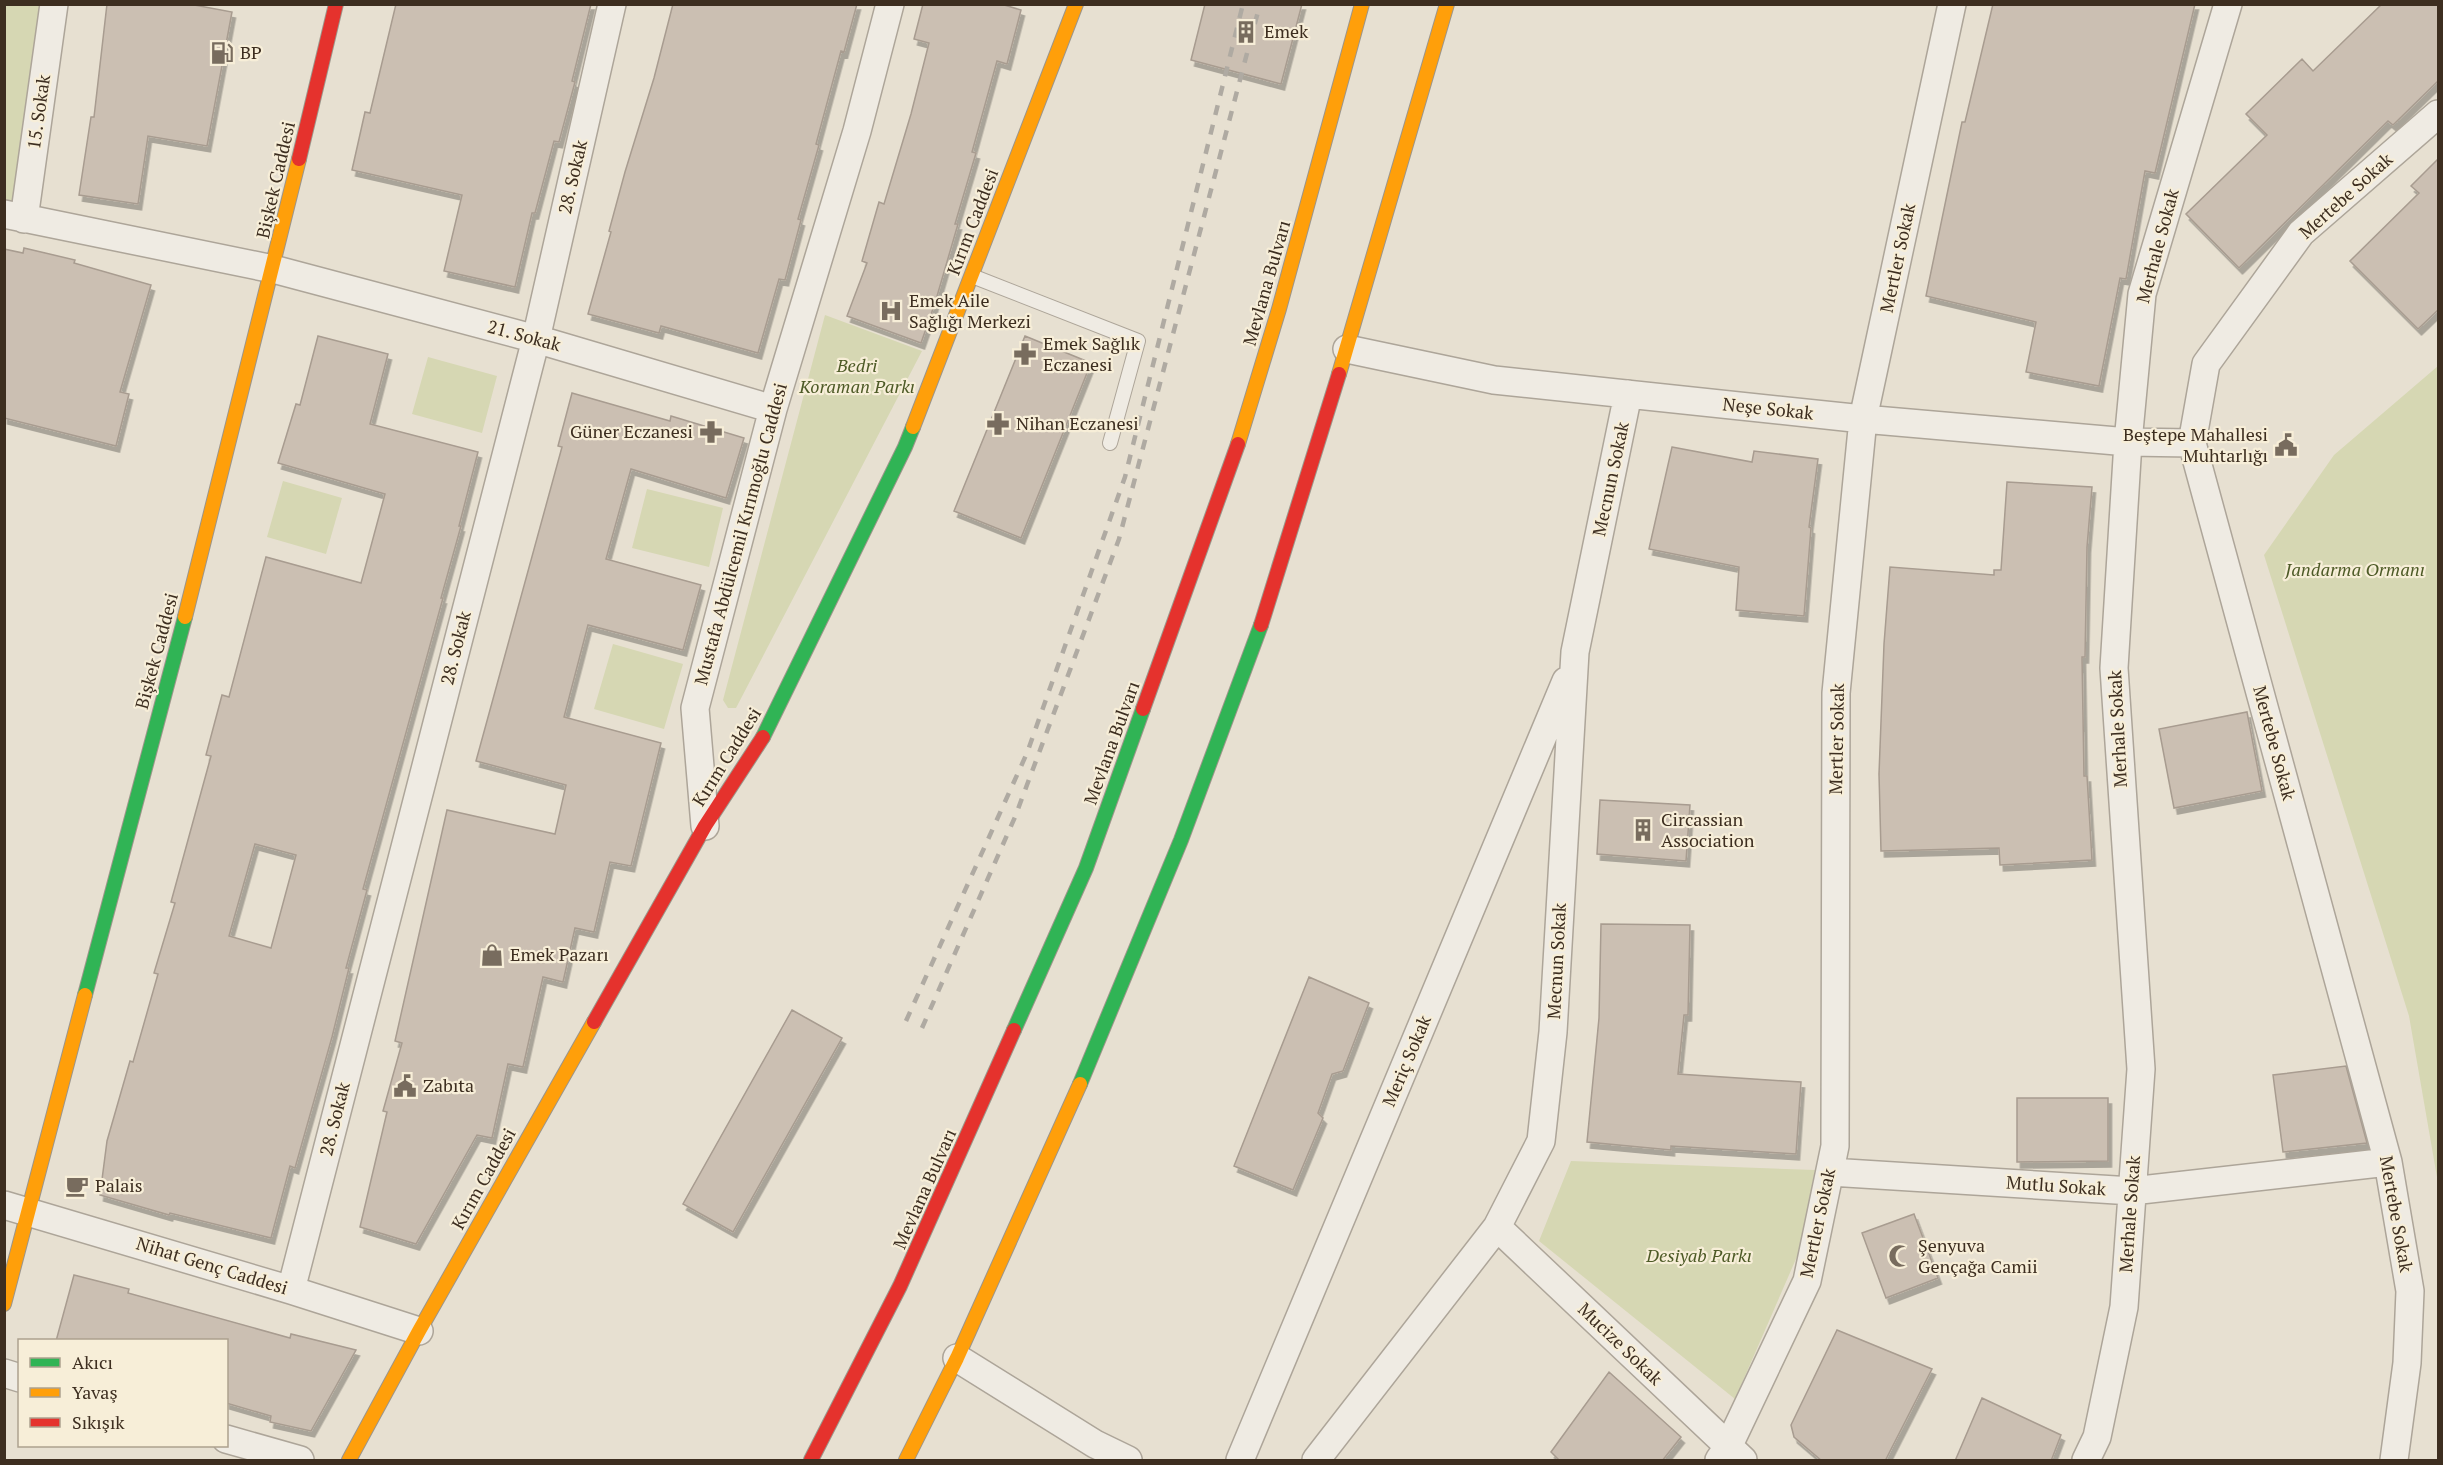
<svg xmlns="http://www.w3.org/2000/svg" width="2443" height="1465" viewBox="0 0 2443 1465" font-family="'PT Serif',serif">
  <defs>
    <filter id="shadow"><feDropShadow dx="3.5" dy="6" stdDeviation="0" flood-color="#0004"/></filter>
  </defs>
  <rect width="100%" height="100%" fill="#e7e0d1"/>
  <path fill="#d6d7b3" d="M5 5H54L24 219 5 214Z
    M825 315 922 351 736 708H728L723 700Z
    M428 357 497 376 482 433 412 414Z
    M2438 366V1183L2409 1016 2264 555 2334 455Z
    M283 481 342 498 326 554 267 537Z
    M647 489 723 508 709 567 632 548Z
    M613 644 683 664 664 729 594 709Z
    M1571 1161 1815 1170 1799 1252 1735 1399 1539 1241Z"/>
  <path fill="#cbbfb2" stroke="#a89c90" stroke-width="1.5" fill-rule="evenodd" filter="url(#shadow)" d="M107 4H189L232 12 207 146 148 136 138 204 79 195 91 117H94Z
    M396 4H591L572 81 575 82 559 142 554 141 535 213H532L515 287 444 271 462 195 352 170 365 112 370 113Z
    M673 4H857L844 52 841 51 816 144 819 145 798 219 801 220 785 280 779 279 758 353 661 326 659 333 588 314 611 232 609 231 625 172 654 78Z
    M923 4H1001L1021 10 1007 64 997 61 972 152 976 153 955 224H958L935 303 921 343 847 316 867 263 862 261 879 202 884 204 911 114 929 43 914 39Z
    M1205 4H1302L1281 84 1191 60Z
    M1993 4H2195L2155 173 2145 171 2126 279 2120 278 2099 386 2026 372 2036 322 1926 296 1962 122H1965Z
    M2382 4H2439V80L2393 125 2388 121 2239 268 2186 214 2267 135 2246 114 2302 59 2313 71Z
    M2439 158V309L2418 329 2350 261 2419 193 2411 186Z
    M24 248 75 260 74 263 151 285 120 392 129 394 116 446 4 418V249L23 253Z
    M318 336 388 354 370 424 478 452 459 526H461L441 598H443L363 889 367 890 346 968H349L332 1037 295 1168 290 1166 271 1238 170 1213 169 1215 100 1195 107 1141 130 1061 133 1062 158 974 154 973 175 903 171 902 211 756 206 755 222 695 229 697 266 557 361 583 385 494 278 463 296 404 300 405ZM255 844 296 855 271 948 229 936Z
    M1025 336 1091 363 1021 538 954 511Z
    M572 393 670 421 671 416 744 438 726 498 631 469 606 559 701 585 683 650 588 625 564 717 661 743 631 866 610 862 594 932 575 928 563 982 543 977 523 1067 508 1064 492 1138 477 1135 416 1244 360 1227 387 1112 383 1111 402 1043 395 1041 447 810 555 834 566 785 476 761 562 447 558 446Z
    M1672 447 1752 462 1754 451 1818 459 1809 527 1811 528 1804 616 1736 610 1739 567 1649 549Z
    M2007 482 2092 487 2087 547 2085 657H2082L2084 776H2087L2092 860 2000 865 1999 848 1881 851 1879 774 1884 644 1890 567 1994 575V570H2001Z
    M2247 712 2262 791 2174 808 2159 729Z
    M1600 800 1690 805 1686 861 1597 854Z
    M1601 924 1690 925 1688 1015H1684L1678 1074 1801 1082 1796 1154 1671 1146V1150L1587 1142 1599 1018Z
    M1309 977 1369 1003 1343 1071 1332 1074 1318 1113 1323 1118 1293 1190 1234 1166Z
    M792 1010 842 1038 733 1232 683 1204Z
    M2346 1066 2367 1143 2283 1152 2273 1075Z
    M2017 1098H2108V1161L2017 1162Z
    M1914 1214 1938 1278 1886 1298 1862 1233Z
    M74 1275 129 1289 128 1293 290 1338 291 1334 356 1350 311 1431 270 1422 271 1416 226 1403V1341H56Z
    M1837 1330 1932 1369 1885 1461H1822L1794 1437 1791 1425Z
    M1609 1372 1681 1437 1662 1461H1560L1551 1452Z
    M1982 1398 2061 1435 2051 1461H1955Z"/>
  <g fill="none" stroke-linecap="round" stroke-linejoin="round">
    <g stroke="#ada599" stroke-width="16">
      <path id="lane" d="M972 276 1138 341 1110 443"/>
    </g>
    <g stroke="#ada599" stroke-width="30">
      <path id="street" d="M4 214 273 269 536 339 773 409
        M24 219 54 4
        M1347 349 1494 380 1863 419 2128 442 2192 443
        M705 826 695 708 773 409 857 131 890 4
        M1830 1172 2132 1191 2388 1162
        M4 1205 291 1290 419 1331
        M1497 1227 1743 1460
        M291 1290 536 339 612 4
        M957 1358 1095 1444 1128 1460
        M4 1373 20 1378
        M226 1439 300 1460
        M1240 1460 1566 681
        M1316 1460 1497 1227 1541 1141 1553 1032 1575 652 1628 394
        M1719 1460 1728 1447 1807 1281 1835 1146 1836 693 1863 419 1952 4
        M2086 1460 2097 1437 2124 1307 2141 1069 2114 668 2128 442 2142 294 2228 4
        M2394 1460 2407 1363 2410 1291 2388 1162 2192 443 2206 364 2301 233 2438 114"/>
    </g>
    <g stroke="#9c958a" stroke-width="16">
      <path id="fast" d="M763 737 905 447 913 427
        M85 995 185 617
        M1014 1030 1086 868 1143 709
        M1080 1084 1181 840 1261 625"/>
    </g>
    <g stroke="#9c958a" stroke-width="16">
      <path id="slow" d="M1339 374 1447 4
        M913 427 1076 4
        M1238 444 1279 309 1362 4
        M185 617 299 159
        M4 1304 85 995
        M349 1460 419 1331 594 1022
        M906 1460 957 1358 1080 1084"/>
    </g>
    <g stroke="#9c958a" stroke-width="16">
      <path id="jam" d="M299 159 336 4
        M1261 625 1339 374
        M1143 709 1238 444
        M594 1022 705 826 763 737
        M811 1460 900 1286 1014 1030"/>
    </g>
    <use href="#lane" stroke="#efebe3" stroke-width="14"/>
    <use href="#street" stroke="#efebe3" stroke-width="27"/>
    <use href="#fast" stroke="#30b455" stroke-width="14"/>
    <use href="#slow" stroke="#ff9f0a" stroke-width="14"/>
    <use href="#jam" stroke="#e5322d" stroke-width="14"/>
    <path stroke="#afaaa2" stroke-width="4.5" stroke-dasharray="10 10" stroke-linecap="butt" d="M906 1021 1027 753 1125 477 1243 4
      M922 1028 1015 817 1119 539 1260 4"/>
  </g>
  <defs>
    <g id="building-bare" transform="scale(1.8)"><path d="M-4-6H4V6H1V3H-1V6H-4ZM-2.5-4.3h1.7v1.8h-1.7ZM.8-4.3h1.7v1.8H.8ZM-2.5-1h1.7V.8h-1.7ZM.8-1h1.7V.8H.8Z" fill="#786c5e" stroke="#f7eed8" stroke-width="2.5" paint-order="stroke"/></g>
    <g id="fuel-bare" transform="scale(1.8)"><path d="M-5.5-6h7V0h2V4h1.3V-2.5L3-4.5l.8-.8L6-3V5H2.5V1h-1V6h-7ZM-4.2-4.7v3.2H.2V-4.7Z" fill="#786c5e" stroke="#f7eed8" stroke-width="2.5" paint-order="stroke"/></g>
    <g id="hospital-bare" transform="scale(1.8)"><path d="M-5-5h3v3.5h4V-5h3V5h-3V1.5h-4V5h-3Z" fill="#786c5e" stroke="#f7eed8" stroke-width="2.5" paint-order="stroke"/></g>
    <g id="pharmacy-bare" transform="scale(1.8)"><path d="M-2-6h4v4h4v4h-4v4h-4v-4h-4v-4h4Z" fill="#786c5e" stroke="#f7eed8" stroke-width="2.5" paint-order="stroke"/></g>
    <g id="civic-bare" transform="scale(1.8)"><path d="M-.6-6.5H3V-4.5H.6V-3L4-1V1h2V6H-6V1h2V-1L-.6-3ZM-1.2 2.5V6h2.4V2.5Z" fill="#786c5e" stroke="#f7eed8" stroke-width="2.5" paint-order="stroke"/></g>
    <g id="shop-bare" transform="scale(1.8)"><path d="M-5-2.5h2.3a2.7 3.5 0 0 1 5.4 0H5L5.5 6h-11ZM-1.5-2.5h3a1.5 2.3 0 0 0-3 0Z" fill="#786c5e" stroke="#f7eed8" stroke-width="2.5" paint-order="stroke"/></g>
    <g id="cafe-bare" transform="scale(1.8)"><path d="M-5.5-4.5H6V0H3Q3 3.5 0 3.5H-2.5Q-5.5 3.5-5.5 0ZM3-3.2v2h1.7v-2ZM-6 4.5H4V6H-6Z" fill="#786c5e" stroke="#f7eed8" stroke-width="2.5" paint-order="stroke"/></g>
    <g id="mosque-bare" transform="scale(1.8)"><path d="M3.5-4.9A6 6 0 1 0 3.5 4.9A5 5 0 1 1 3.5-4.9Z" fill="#786c5e" stroke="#f7eed8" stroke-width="2.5" paint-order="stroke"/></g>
  </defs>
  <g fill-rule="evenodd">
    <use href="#building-bare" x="1246" y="32"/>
    <use href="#fuel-bare" x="222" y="53"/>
    <use href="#hospital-bare" x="891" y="311"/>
    <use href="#pharmacy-bare" x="1025" y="354"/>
    <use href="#pharmacy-bare" x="998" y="424"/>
    <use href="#pharmacy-bare" x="711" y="432"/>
    <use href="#civic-bare" x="2286" y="445"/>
    <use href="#building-bare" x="1643" y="830"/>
    <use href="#shop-bare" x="492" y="955"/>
    <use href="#civic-bare" x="405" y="1086"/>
    <use href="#cafe-bare" x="77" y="1186"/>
    <use href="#mosque-bare" x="1900" y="1256"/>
  </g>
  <g text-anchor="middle" stroke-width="4.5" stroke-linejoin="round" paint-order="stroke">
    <g font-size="18" fill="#3d2e20" stroke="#f7eed8" text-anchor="start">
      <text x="1264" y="38">Emek</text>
      <text x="240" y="59">BP</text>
      <text x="909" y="307">Emek Aile<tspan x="909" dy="21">Sağlığı Merkezi</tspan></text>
      <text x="1043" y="350">Emek Sağlık<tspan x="1043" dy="21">Eczanesi</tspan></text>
      <text x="1016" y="430">Nihan Eczanesi</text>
      <text x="693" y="438" text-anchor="end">Güner Eczanesi</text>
      <text x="2268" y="441" text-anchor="end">Beştepe Mahallesi<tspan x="2268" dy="21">Muhtarlığı</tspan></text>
      <text x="1661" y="826">Circassian<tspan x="1661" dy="21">Association</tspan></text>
      <text x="510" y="961">Emek Pazarı</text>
      <text x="423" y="1092">Zabıta</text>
      <text x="95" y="1192">Palais</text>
      <text x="1918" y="1252">Şenyuva<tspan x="1918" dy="21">Gençağa Camii</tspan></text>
    </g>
    <g font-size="18" fill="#3d2e20" stroke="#f7eed8">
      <text transform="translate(39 112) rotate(-82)" y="6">15. Sokak</text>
      <text transform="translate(573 177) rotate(-77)" y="6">28. Sokak</text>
      <text transform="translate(276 180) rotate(-77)" y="6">Bişkek Caddesi</text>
      <text transform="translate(2346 196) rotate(-42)" y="6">Mertebe Sokak</text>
      <text transform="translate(973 222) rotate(-69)" y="6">Kırım Caddesi</text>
      <text transform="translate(2158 246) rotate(-75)" y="6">Merhale Sokak</text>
      <text transform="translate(1898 258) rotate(-78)" y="6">Mertler Sokak</text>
      <text transform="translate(1267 283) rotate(-74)" y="6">Mevlana Bulvarı</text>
      <text transform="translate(524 336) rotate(15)" y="6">21. Sokak</text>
      <text transform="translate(1768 409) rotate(6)" y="6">Neşe Sokak</text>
      <text transform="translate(1611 479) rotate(-78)" y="6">Mecnun Sokak</text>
      <text transform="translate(741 534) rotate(-75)" y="6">Mustafa Abdülcemil Kırımoğlu Caddesi</text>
      <text transform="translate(456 648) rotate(-76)" y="6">28. Sokak</text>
      <text transform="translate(157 651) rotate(-75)" y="6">Bişkek Caddesi</text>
      <text transform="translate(2118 729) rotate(-93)" y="6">Merhale Sokak</text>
      <text transform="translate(1837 739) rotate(-89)" y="6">Mertler Sokak</text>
      <text transform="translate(1112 743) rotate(-70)" y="6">Mevlana Bulvarı</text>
      <text transform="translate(2274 743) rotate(75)" y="6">Mertebe Sokak</text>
      <text transform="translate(727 757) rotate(-58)" y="6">Kırım Caddesi</text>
      <text transform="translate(1557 961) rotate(-87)" y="6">Mecnun Sokak</text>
      <text transform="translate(1407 1061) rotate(-67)" y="6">Meriç Sokak</text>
      <text transform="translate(335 1119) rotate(-76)" y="6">28. Sokak</text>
      <text transform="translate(484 1179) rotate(-61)" y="6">Kırım Caddesi</text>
      <text transform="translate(2056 1186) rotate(4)" y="6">Mutlu Sokak</text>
      <text transform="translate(925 1189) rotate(-66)" y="6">Mevlana Bulvarı</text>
      <text transform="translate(2130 1214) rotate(-86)" y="6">Merhale Sokak</text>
      <text transform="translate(2396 1214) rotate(80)" y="6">Mertebe Sokak</text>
      <text transform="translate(1818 1223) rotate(-78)" y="6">Mertler Sokak</text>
      <text transform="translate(212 1266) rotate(17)" y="6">Nihat Genç Caddesi</text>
      <text transform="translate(1620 1344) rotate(44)" y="6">Mucize Sokak</text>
    </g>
    <g font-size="18" font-style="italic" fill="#4d5a26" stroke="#f7eed8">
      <text x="857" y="372">Bedri<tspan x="857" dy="21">Koraman Parkı</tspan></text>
      <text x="2355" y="576">Jandarma Ormanı</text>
      <text x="1699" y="1262">Desiyab Parkı</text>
    </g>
  </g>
  <rect width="2443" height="1465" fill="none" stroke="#3d2e20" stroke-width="12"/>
  <rect x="18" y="1339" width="210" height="108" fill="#f7eed8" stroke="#ada18e" stroke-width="1.5"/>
  <rect x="30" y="1358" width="30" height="9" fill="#30b455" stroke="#ada18e" stroke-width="1.5"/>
  <text x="72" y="1369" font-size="18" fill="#3d2e20">Akıcı</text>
  <rect x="30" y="1388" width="30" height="9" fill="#ff9f0a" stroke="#ada18e" stroke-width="1.5"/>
  <text x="72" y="1399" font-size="18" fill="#3d2e20">Yavaş</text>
  <rect x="30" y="1418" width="30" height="9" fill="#e5322d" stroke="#ada18e" stroke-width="1.5"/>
  <text x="72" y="1429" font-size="18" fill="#3d2e20">Sıkışık</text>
</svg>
